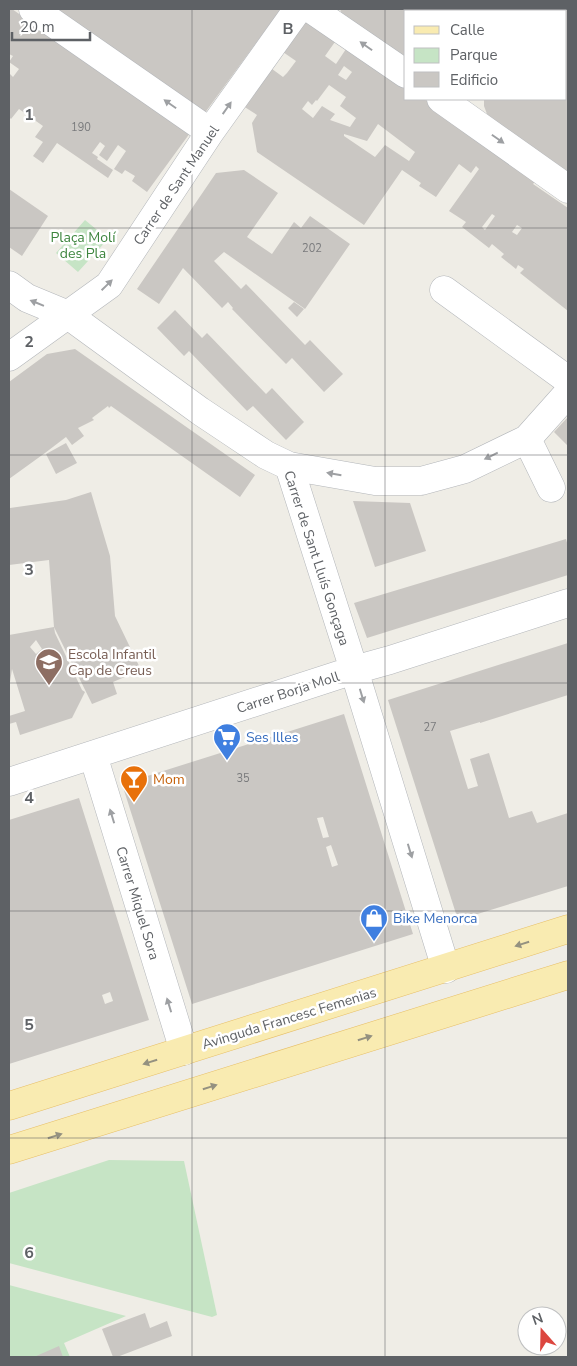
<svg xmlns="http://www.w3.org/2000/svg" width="577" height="1366" viewBox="0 0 577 1366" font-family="'Nunito Sans',sans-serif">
  <rect width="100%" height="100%" fill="#efede6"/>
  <path fill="#c6e4c5" d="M85 220 108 239 78 272 56 253Z
    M109 1160 184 1161 217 1315 212 1317 9 1263V1193Z
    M9 1285 126 1316 64 1343 70 1357H9Z"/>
  <path fill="#cac7c3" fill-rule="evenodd" d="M9 9H12L190 133 147 192 132 181 135 176 125 170 122 174 114 169 126 151 118 145 107 161 99 155 105 146 100 142 92 153 98 157 97 159 113 170 108 178 57 143 43 163 33 156 43 142 35 137 43 126 19 109 11 119 9 117V73L13 77 19 69 9 62 13 56 9 54Z
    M53 9H281L204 114Z
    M340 9H414L412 11H406V59L342 14Z
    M465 9H517L516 11H464Z
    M545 9H568V172L491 118 487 114 484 106V99H566V11H543Z
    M305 16 337 39 325 56 336 64 348 46 406 86V99H424L538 178 533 184 568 208V311L520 273 524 269 518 265 516 269 501 257 504 254 492 244 489 248 462 227 466 222 449 211 479 169 476 166 471 173 459 164 436 197 419 186 421 183 402 170 364 225 257 152 252 123 257 115 240 104 268 66 283 77 287 73 296 61 280 50ZM344 66 352 72 346 80 338 75ZM329 85 346 97 340 106 356 118 350 127 330 120 335 114 322 106 313 118 302 109 308 101 312 105 316 100 317 101ZM378 124 415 152 409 161 385 145 375 157 344 136V134L367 141ZM492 214 495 216 485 230 482 227ZM517 225 522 228 517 235 512 232Z
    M244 170 278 193 247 237 272 254 294 222 301 228 310 216 350 244 305 309 224 252 214 261 241 289 246 284 305 345 310 340 343 374 324 392 292 358 286 364 232 309 233 308 228 302 222 308 183 268 159 304 137 289 216 173Z
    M9 189 48 216 22 256 9 247Z
    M294 302 304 309 297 317 288 308Z
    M175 310 202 338 207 333 266 394 272 388 304 422 286 440 253 406 247 411 189 351 184 356 157 328Z
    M75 349 255 475 240 497 111 406 109 408 108 406 92 418 94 420 78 428 84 436 72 445 66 437 45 453 9 479V382L47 354Z
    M568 417V446L554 432Z
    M66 443 77 463 56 474 46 454Z
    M91 492 110 556 115 616 141 670 113 682 117 694 92 704 54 627 49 560 9 565V509L10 508 66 500Z
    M353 501 410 503 426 551 375 567Z
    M566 539 568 546V575L367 638 354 603Z
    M54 627 55 633 82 690 85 692 72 718 20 735 16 722 9 724V716L25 711 12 669 10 682H9V635ZM36 640 42 649 36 654 30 647Z
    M568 643V695L480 723V722L450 731 468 789 478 786 470 759 489 753 509 818 532 811 537 823 568 813V886L458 920 388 700Z
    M344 714 413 934 192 1004 122 784ZM323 817 329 837 323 838 317 818ZM331 845 338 865 332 867 326 847Z
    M79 798 149 1020 9 1064V820ZM110 992 113 1001 105 1004 102 995Z
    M145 1313 150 1328 167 1321 172 1336 117 1357H113L102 1329Z
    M59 1346 63 1357H34Z"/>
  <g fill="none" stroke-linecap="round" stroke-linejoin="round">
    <g stroke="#b3b6ba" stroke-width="29">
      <path id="minor" d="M33 9 210 132
        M311 9 406 74
        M528 11 530 9
        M441 99 568 189
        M9 285 27 298 68 315 200 411 266 455 289 466 375 481H421L465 469 527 439 568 393
        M444 290 568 380
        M9 357 109 285 210 132 298 9
        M527 439 551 488
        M289 466 354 670 446 969
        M93 755 184 1051
        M9 782 354 670 390 660 568 603"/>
    </g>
    <g stroke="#e7bf67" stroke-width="29">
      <path id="major" d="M9 1106 568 929
        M9 1150 568 975"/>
    </g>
    <use href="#minor" stroke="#fff" stroke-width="28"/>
    <use href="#major" stroke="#f9ebb1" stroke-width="28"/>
  </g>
  <defs><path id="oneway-solid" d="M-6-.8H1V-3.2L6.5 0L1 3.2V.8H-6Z" transform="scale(1.25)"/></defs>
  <g fill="#9ea0a3">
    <use href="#oneway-solid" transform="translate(366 46) rotate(-145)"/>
    <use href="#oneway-solid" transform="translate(170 104) rotate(-145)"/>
    <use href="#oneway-solid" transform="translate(227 108) rotate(-55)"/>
    <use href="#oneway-solid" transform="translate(498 139) rotate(35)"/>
    <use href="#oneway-solid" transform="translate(107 285) rotate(-44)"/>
    <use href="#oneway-solid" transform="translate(37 303) rotate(-158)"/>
    <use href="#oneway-solid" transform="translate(491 456) rotate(154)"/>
    <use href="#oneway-solid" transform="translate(334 474) rotate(-170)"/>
    <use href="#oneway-solid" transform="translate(362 696) rotate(73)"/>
    <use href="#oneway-solid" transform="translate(112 816) rotate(-107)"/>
    <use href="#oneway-solid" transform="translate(410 851) rotate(73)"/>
    <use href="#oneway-solid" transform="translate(169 1005) rotate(-107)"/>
  </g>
  <g fill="#949180">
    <use href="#oneway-solid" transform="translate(522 944) rotate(162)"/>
    <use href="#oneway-solid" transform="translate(365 1038) rotate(-17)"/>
    <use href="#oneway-solid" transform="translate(150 1062) rotate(163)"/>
    <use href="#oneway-solid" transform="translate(210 1087) rotate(-17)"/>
    <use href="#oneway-solid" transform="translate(55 1136) rotate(-17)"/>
  </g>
  <path fill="none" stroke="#5e6165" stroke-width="1" stroke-opacity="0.55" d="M192 9V1357M385 9V1357M9 228H568M9 455H568M9 683H568M9 911H568M9 1138H568"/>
  <defs>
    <g id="school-pin" transform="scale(1.4375)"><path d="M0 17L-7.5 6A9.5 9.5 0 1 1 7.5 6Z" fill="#8d6e63" stroke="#fff"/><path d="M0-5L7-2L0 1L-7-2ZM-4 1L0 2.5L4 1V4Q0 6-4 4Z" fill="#fff"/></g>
    <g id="supermarket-pin" transform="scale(1.4375)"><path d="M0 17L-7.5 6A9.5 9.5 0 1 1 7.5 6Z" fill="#3f7fe0" stroke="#fff"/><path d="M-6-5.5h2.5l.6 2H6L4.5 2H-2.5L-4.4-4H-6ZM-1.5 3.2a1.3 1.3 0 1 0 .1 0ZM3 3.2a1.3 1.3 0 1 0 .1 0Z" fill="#fff"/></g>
    <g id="bar-pin" transform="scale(1.4375)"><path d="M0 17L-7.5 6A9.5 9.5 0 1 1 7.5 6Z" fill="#e8710a" stroke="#fff"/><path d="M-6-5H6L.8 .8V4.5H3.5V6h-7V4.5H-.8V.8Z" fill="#fff"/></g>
    <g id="shop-pin" transform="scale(1.4375)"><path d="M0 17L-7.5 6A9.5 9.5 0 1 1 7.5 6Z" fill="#3f7fe0" stroke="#fff"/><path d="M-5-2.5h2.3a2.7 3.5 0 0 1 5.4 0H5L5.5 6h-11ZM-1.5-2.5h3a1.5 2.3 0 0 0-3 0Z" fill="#fff"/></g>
  </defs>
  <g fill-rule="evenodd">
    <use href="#school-pin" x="49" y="662"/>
    <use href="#supermarket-pin" x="227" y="737"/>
    <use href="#bar-pin" x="134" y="779"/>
    <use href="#shop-pin" x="374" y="918"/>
  </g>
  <g text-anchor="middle" stroke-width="5" stroke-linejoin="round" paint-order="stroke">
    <g font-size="11" fill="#797a7c">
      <text x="81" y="131">190</text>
      <text x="312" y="252">202</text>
      <text x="430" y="731">27</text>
      <text x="243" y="782">35</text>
    </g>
    <g font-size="14" fill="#5e6165" stroke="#fff">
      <text transform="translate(176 185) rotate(-56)" y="5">Carrer de Sant Manuel</text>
      <text transform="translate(317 558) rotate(72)" y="5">Carrer de Sant Lluís Gonçaga</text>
      <text transform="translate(288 692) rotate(-18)" y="5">Carrer Borja Moll</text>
      <text transform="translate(138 903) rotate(73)" y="5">Carrer Miquel Sora</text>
      <text transform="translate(289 1018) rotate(-17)" y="5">Avinguda Francesc Femenias</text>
    </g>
    <g font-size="14" fill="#3d853e" stroke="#fff">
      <text x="83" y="242">Plaça Molí<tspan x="83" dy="16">des Pla</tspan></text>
    </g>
    <g font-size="14" fill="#785e54" stroke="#fff" text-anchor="start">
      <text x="68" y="659">Escola Infantil<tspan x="68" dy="16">Cap de Creus</tspan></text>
    </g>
    <g font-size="14" fill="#366cbe" stroke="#fff" text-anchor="start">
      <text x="246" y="742">Ses Illes</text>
      <text x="393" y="923">Bike Menorca</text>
    </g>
    <g font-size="14" fill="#c56008" stroke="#fff" text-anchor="start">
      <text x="153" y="784">Mom</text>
    </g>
  </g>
  <g font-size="16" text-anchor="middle" font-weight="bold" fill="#5e6165" stroke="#fff" stroke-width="5" stroke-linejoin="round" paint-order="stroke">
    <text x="288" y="34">B</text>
    <text x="29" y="120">1</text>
    <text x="29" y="347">2</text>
    <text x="29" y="575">3</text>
    <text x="29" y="803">4</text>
    <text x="29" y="1030">5</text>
    <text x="29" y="1258">6</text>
  </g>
  <rect width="577" height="1366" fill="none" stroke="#5e6165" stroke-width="20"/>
  <rect x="404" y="10" width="162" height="90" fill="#ffffff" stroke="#bfc0c1"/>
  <rect x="414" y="26" width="25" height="8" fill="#f9ebb1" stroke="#bfc0c1"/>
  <text x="450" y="35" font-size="15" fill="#5e6165">Calle</text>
  <rect x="414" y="48" width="25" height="15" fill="#c6e4c5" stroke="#bfc0c1"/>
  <text x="450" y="60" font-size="15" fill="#5e6165">Parque</text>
  <rect x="414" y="72" width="25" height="15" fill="#cac7c3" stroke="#bfc0c1"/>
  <text x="450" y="85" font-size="15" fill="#5e6165">Edificio</text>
  <g transform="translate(542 1331) rotate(340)"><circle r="24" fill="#ffffff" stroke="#bfc0c1"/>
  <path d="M0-4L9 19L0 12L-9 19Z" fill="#dc463f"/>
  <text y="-8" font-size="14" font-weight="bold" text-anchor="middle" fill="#5e6165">N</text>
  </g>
  <path d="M12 32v8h78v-8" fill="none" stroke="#5e6165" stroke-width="2.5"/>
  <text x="20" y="32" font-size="15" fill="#5e6165" stroke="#ffffff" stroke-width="4" paint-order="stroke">20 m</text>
</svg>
